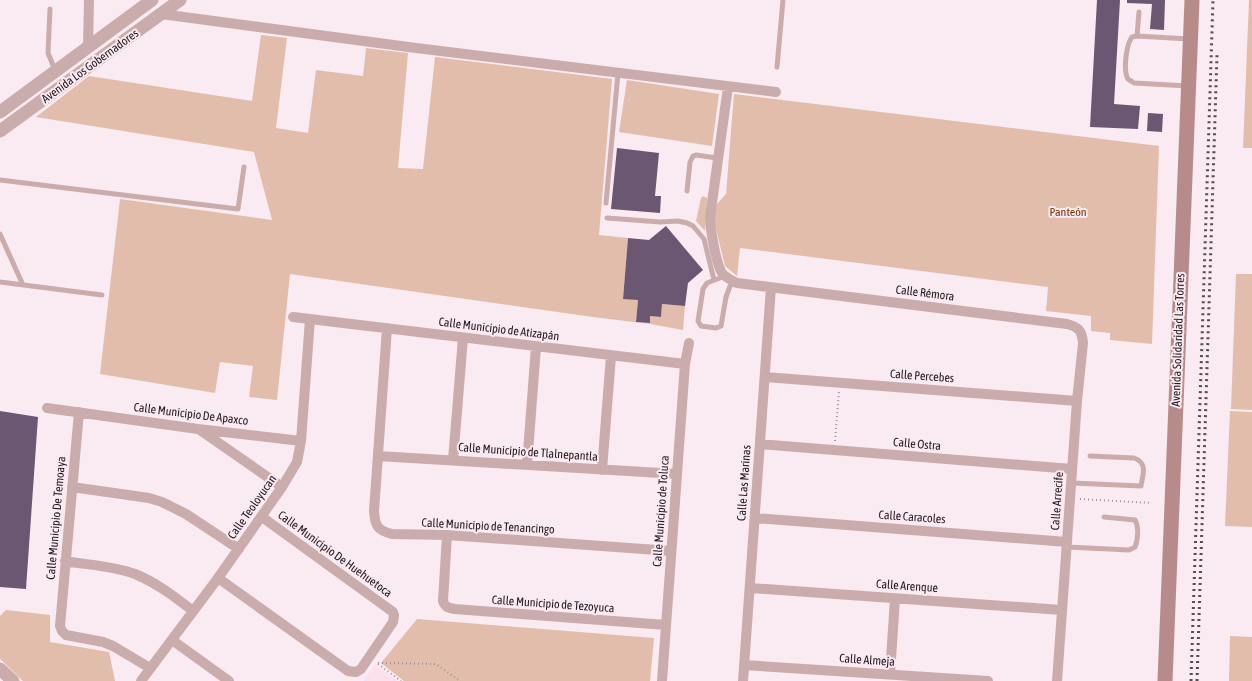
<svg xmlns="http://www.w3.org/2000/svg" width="1252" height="681" viewBox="0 0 1252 681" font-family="'Asap Condensed',sans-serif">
  <rect width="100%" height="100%" fill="#faeaf1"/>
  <path fill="#fce0ec" d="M375 665 397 681H364Z"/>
  <path fill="#e3bdab" d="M1249 0H1252V148H1243Z
    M261 35 287 38 276 128 308 133 316 70 363 76 366 48 408 53 398 168 423 169 435 57 612 79 599 235 628 238 623 298 638 300 636 322 649 323 650 316 661 317 662 304 685 306 683 330 650 324 593 317 290 274 277 400 249 397 253 366 220 362 215 393 100 374 120 199 272 220 254 152 36 117 89 76 252 101Z
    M627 80 719 94 712 146 619 132Z
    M734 94 1159 146 1152 344 1110 340V333L1091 331V316L1046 311 1048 287 740 248 737 276 725 266 714 221 716 205 726 194Z
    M703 196 707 198V200L705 231 696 221 701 198Z
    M1236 274H1252V410L1231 409Z
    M1230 411 1252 412V527L1225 526Z
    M6 610 50 615V642L109 652 115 681H23L0 659V616Z
    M417 619 654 638 650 681H404L381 663Z
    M1230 636 1252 637V681H1229Z"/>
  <path fill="#6b5771" d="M1097 0H1120L1114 104 1140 106 1138 129 1090 127Z
    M1127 0H1165L1164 30 1150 29 1152 4 1127 3Z
    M1148 113 1163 114 1162 132 1147 131Z
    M617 148 659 153 655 196H661L660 213 611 209Z
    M666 226 703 270 688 283 685 306 662 304 661 317 650 316V323L636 322 638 300 623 299 628 238 649 240Z
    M0 411 38 417 26 589 0 587Z"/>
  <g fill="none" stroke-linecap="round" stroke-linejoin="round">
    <path stroke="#a09198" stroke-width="2" stroke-dasharray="1 3" stroke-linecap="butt" d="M835 441 839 391
      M1080 499 1152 503
      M378 663 436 664 460 681
      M378 664 401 681"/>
    <path stroke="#cbacac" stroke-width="5" d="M50 9 48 53 55 70
      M1137 36 1139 12
      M777 67 783 0
      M1188 86 1134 83C1133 82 1129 80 1128 79 1123 71 1126 45 1132 37L1137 36 1189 39
      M0 180 238 209 244 167
      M687 191 690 162 693 156 696 155 717 158
      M606 203 618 73
      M607 218 660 222 678 221 687 223 693 226 704 239 714 280
      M0 234 23 285
      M725 276 707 283 703 289 698 321 701 326 716 328 721 326 726 297 732 281
      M0 282 102 295
      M1072 483 1141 486C1143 474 1148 463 1134 458L1090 456
      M1067 547 1129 550 1135 547C1138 540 1139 526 1135 520L1104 517"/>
    <path stroke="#cbacac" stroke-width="10" d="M161 14 416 48 776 92
      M88 47 89 0
      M728 87 710 217C710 228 716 264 722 273 726 278 731 280 737 283L1067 324C1079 327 1082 331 1083 343L1077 401 1057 681
      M293 317 685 364
      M387 328 374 511C375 526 377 530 392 534L447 535 671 551
      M765 377 1077 401
      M47 408 198 429 301 441
      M79 412 60 626 62 631 66 635 103 642 113 646 150 668
      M200 430 282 487
      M760 444 1072 469
      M378 456 677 474
      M453 460 463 338
      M527 465 536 347
      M602 470 611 356
      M72 487 149 498 162 502 186 514 239 549
      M755 518 1067 542
      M447 535 443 601C445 607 448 608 455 609L666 625
      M65 561C88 565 114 566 135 574 157 583 175 597 193 611
      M218 578 348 671 356 672 361 669 393 622 394 615 393 612 262 517
      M750 588 1062 610
      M172 640 229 681
      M744 665 988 681
      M890 674 895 599
      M141 681 218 578 282 487 297 462 301 441 310 319
      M662 681 685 364 689 343
      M743 681 771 287"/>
    <path stroke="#cbacac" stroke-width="13" d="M0 112 152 0
      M0 131 180 0
      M0 669 13 681"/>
    <path stroke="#b88b8b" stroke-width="15" d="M1165 681 1192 0"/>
    <path stroke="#594b51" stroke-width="3" stroke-dasharray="2 4" stroke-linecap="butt" d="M1191 681 1213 0
      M1197 681 1217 55"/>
  </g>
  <g text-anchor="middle" stroke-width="4" stroke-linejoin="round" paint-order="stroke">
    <g font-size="12" fill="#24171d" stroke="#faeaf1">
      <text transform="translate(90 66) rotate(-36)" y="4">Avenida Los Gobernadores</text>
      <text transform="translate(925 293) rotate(7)" y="4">Calle Rémora</text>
      <text transform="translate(499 329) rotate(7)" y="4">Calle Municipio de Atizapán</text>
      <text transform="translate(1178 340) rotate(-88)" y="4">Avenida Solidaridad Las Torres</text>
      <text transform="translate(922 376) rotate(4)" y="4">Calle Percebes</text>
      <text transform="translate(191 414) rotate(7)" y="4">Calle Municipio De Apaxco</text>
      <text transform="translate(917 444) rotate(5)" y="4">Calle Ostra</text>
      <text transform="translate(528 452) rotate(4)" y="4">Calle Municipio de Tlalnepantla</text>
      <text transform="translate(744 483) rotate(-86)" y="4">Calle Las Marinas</text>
      <text transform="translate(1057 501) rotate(-86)" y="4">Calle Arrecife</text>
      <text transform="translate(252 507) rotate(-55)" y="4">Calle Teoloyucan</text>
      <text transform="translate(661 511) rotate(-86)" y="4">Calle Municipio de Toluca</text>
      <text transform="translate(912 517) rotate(4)" y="4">Calle Caracoles</text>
      <text transform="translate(56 518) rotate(-85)" y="4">Calle Municipio De Temoaya</text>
      <text transform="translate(488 526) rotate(3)" y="4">Calle Municipio de Tenancingo</text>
      <text transform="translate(335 554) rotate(36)" y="4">Calle Municipio De Huehuetoca</text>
      <text transform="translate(907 586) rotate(4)" y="4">Calle Arenque</text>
      <text transform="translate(553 604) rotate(4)" y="4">Calle Municipio de Tezoyuca</text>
      <text transform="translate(867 660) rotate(4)" y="4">Calle Almeja</text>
    </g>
    <g font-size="12" fill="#793300" stroke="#faeaf1">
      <text x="1068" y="216">Panteón</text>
    </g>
  </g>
</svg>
